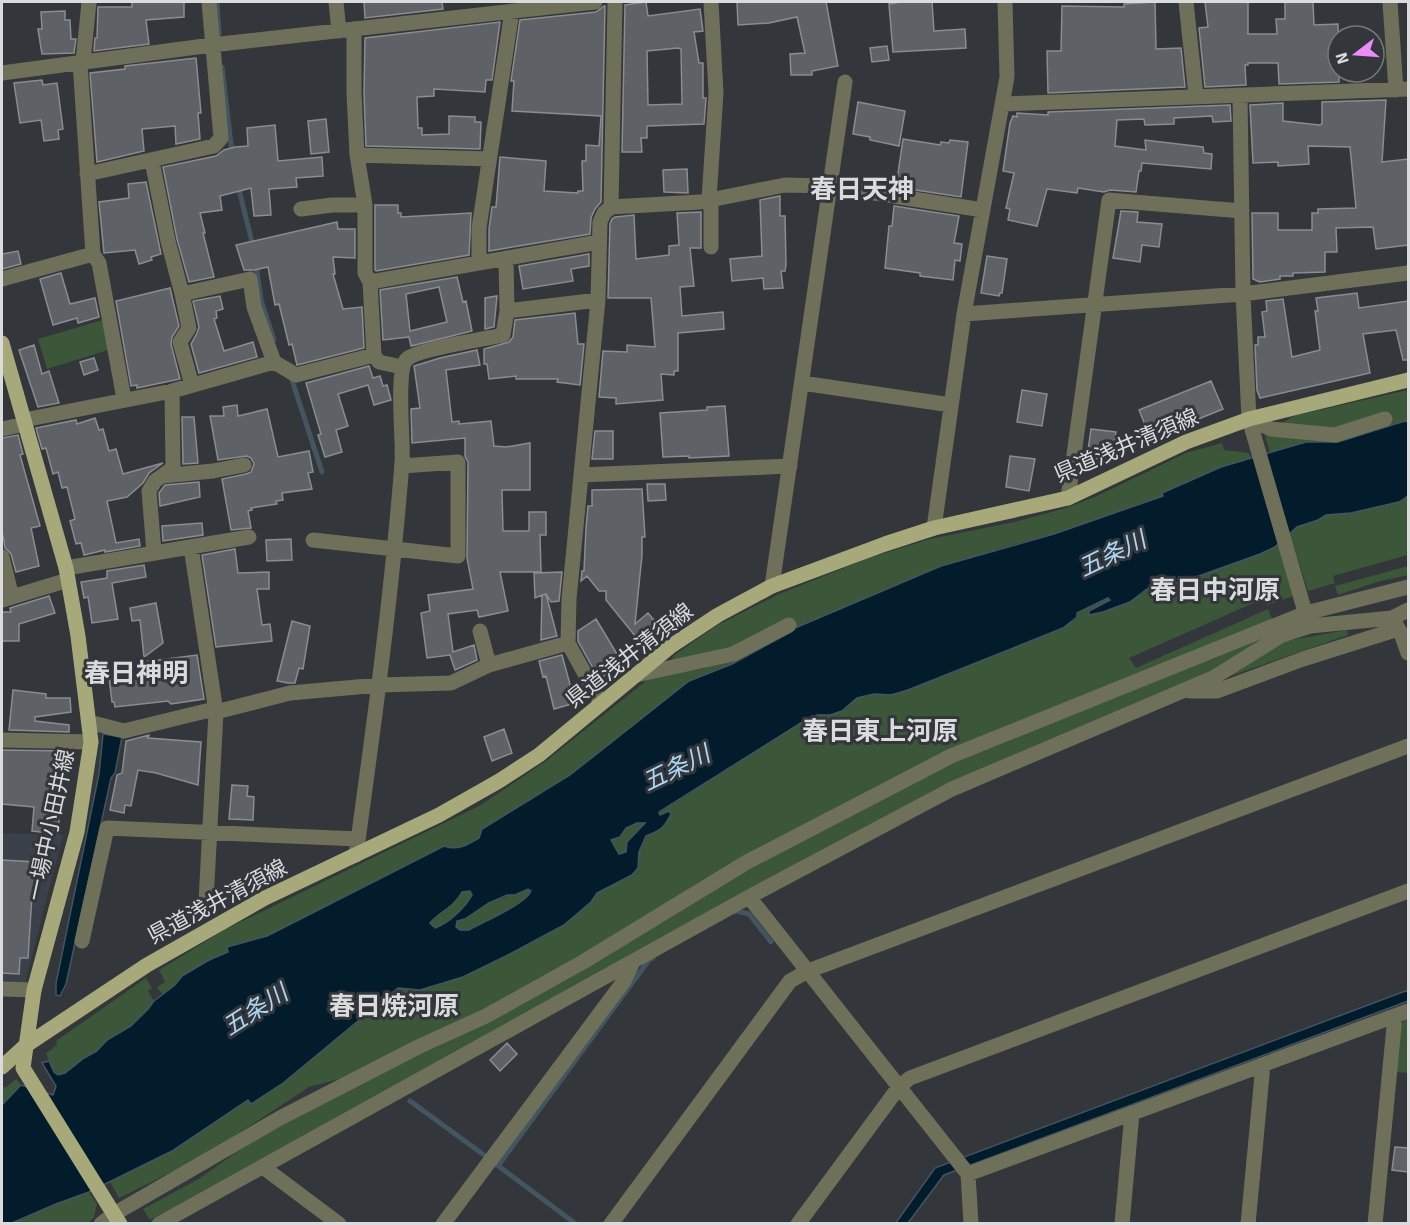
<svg xmlns="http://www.w3.org/2000/svg" width="1410" height="1225" viewBox="0 0 1410 1225" font-family="Signika,'Noto Sans JP',sans-serif">
  <rect width="100%" height="100%" fill="#33363a"/>
  <path fill="#3b414a" d="M2 833 63 835 25 983 2 982Z"/>
  <path fill="#3b5639" d="M103 320 108 350 47 369 38 339Z
    M1408 390V420L1338 442H1306L1270 453 1264 432 1334 430 1281 424 1293 416Z
    M1222 443 1224 450 1249 453 1251 458 1221 467 1163 493V496L1054 534 997 549 791 632 732 664 689 681 570 775 482 829 479 838C467 845 458 851 444 846L267 936 209 960 182 976 175 985 162 994 157 987 165 982 159 970 226 929 479 806 546 761 652 676 701 669 732 660 788 618 732 649 674 662 672 659 673 656 716 626 779 594 872 557 930 539 1014 522 1066 508 1097 496 1186 453Z
    M1408 496V555L1333 576 1335 583 1308 591 1290 534 1297 527 1318 520 1326 515 1351 513 1399 502Z
    M1278 544 1293 596 1267 605 1265 598 1129 658 1136 668 1268 609 1272 619 941 755 879 785 736 862 579 958 483 1011 350 1076 309 1087 204 1156 119 1198 110 1182 172 1151 248 1100 251 1104 282 1084 399 988 420 990 463 977 510 954 564 925 591 902 597 893 632 875 638 868 639 852 659 813 804 721 817 715H830L842 711 857 698 874 694 891 695 908 690 1063 628 1077 618V614L1108 598 1109 602 1142 594 1151 586 1185 581 1260 554Z
    M1408 566V575L1377 582 1338 595 1335 586Z
    M1347 630 1348 635 1225 678 1284 637 1291 640Z
    M1278 631 1210 672 961 778 260 1163 150 1220 143 1209 197 1180 248 1144 353 1087 489 1021 755 864 963 757Z
    M637 823H645L626 852 619 854 611 840 620 837 626 828Z
    M528 889 532 891C526 904 483 922 469 930H460L456 927 457 921 465 919 489 903Z
    M470 891 473 895C465 908 449 923 435 928L430 923 458 899 462 892Z
    M146 978 152 988 148 991 154 1001 148 1009 131 1026 107 1040 97 1051 84 1058 65 1073 58 1075 53 1072 46 1053 57 1045 56 1041Z
    M1408 1019V1073L1396 1072 1401 1026 1404 1020Z
    M16 1079 21 1085 2 1105V1084L5 1088Z
    M89 1192 97 1204 94 1217 88 1223 12 1224 56 1204Z"/>
  <path fill="#031c2c" stroke="#435561" stroke-width="1.5" fill-rule="evenodd" d="M1408 420V496L1399 502 1351 513 1326 515 1318 520 1297 527 1275 547 1260 554 1185 581 1151 586 1130 602 1103 612 1089 615V611L1110 600 1108 598 1077 613V617L1063 628 908 690 891 695 874 694 857 698 842 711 830 715H817L804 721 659 812 660 815 669 811 671 814C664 828 660 831 646 836L639 852 638 868 632 875 597 893 591 902 564 925 510 954 463 977 420 990 398 988 282 1084 251 1104 248 1100 172 1151 89 1192 56 1204 12 1223 2 1224V1105L21 1085 53 1095 56 1086 42 1063 49 1061 54 1072 58 1075 65 1073 84 1058 97 1051 107 1040 131 1026 148 1009 154 1001 175 985 182 976 209 960 228 952 227 947 267 936 444 846C458 851 467 845 479 838L482 829 570 775 689 681 732 664 791 632 795 628 941 566 1054 534 1163 496 1162 493 1221 467 1306 442H1338ZM637 823H645L627 842 626 852 619 854 611 840 620 837 626 828ZM528 889 531 891C526 904 483 922 469 930H460L456 927 457 921 465 919 489 903 507 895H515ZM470 891 472 895C465 908 449 923 435 928L430 923C441 911 454 907 462 892Z
    M103 734 122 737 115 773 111 778 66 984 60 996 56 995V983L99 774Z
    M1408 990V1001L944 1175 908 1223 895 1224 935 1168Z"/>
  <g fill="none" stroke-linecap="round" stroke-linejoin="round">
    <path stroke="#435561" stroke-width="5" d="M217 2 219 34
      M222 67 232 153
      M238 186 253 246
      M256 264 261 300 274 340
      M292 380 322 472
      M734 912 737 911 749 914 771 942
      M410 1101 484 1155
      M497 1165 576 1224
      M498 1166 649 960 653 958"/>
  </g>
  <path fill="#5e6165" stroke="#898c91" stroke-width="1.5" fill-rule="evenodd" d="M132 2H184V17L146 20 149 44 94 51 95 38H97L98 7H132Z
    M364 2H442L443 9 365 18Z
    M646 2 648 16 700 9 703 31 694 32 699 63H703V98H706L704 124 647 126V138H641L642 152H622L625 5ZM678 48 681 49 682 104 648 105 647 51Z
    M737 2H826L838 66 812 71V75H791L790 54 805 53 797 17 769 23 738 25Z
    M902 2H932L934 31 965 29 966 48 893 52 889 4Z
    M1155 2 1156 49 1181 48 1185 87 1048 93 1047 51H1061L1062 6 1124 7V4Z
    M1205 2H1248V34H1277L1276 19H1285V2H1313L1314 25 1338 24 1339 82 1279 84 1278 63H1248V65H1245L1246 85 1205 87 1199 28 1208 27Z
    M604 6H605L601 202 595 209 591 218 590 234 489 251V229L492 207H496L500 157 546 161 544 191 578 193V191H583L582 161H586V145L599 146 601 116 512 111 514 81H511L520 20 596 12Z
    M65 11V20H70L71 39H76L74 53 42 54 38 29H42L41 12Z
    M500 22 492 80H486L485 92 434 89V96L417 97 418 128H422V135L449 134V116L475 117V122H481L480 149 366 146 364 94 365 38Z
    M887 46 889 60 872 62 870 48Z
    M196 58 201 113H198L200 139 176 144 175 126 142 129 144 151 97 162 90 73 125 69V66Z
    M42 80 43 85 57 83 63 129 58 130 59 139 44 141 41 120 20 123 14 83Z
    M1386 100 1382 162 1408 159V245L1376 249 1373 227 1336 228 1337 252H1325V272L1293 273V276H1280V279L1260 282 1253 279 1252 213H1278V230H1312V213H1318V209L1356 208 1350 147 1308 146 1309 164 1278 166V162L1253 163 1250 105 1283 103V121L1319 125 1322 124V102Z
    M858 102 905 111 899 146 870 140V137L853 134Z
    M1230 105 1231 121 1213 122 1212 116 1174 118V124L1145 125 1144 119 1117 120 1115 146 1146 150 1145 140 1203 147 1204 153 1212 154 1211 169 1142 163 1141 171H1139L1136 192 1110 190 1104 192 1078 188 1077 193 1047 189 1037 226 1008 220 1010 209 1006 208 1014 173 1003 171 1010 123 1013 116 1017 117V113L1048 115V112Z
    M326 119 329 152 311 154 308 121Z
    M275 125 278 161 322 157 323 176 296 178 297 187 269 189 271 215 254 216 251 188 220 196 222 210 200 213 205 233H203L214 277 189 282 177 239 163 167 216 156 224 150 235 147 248 146 247 128Z
    M903 139 940 145 941 142 949 143 950 140 968 142 961 197 896 187Z
    M687 169 688 193 664 192 663 170Z
    M146 182 161 254 151 257 152 260 139 264 135 250 104 253 99 202 129 198 128 184Z
    M780 196V216H785L786 265 785 271H781L783 288 764 289 763 278 732 281 730 259 762 256 760 200Z
    M375 205H398V213H401V217L471 213 469 255 376 271 375 270Z
    M894 206 959 216 954 243 962 244 960 261 955 260 953 280 920 276V273L885 268 889 226H892Z
    M1121 211 1138 212 1137 222 1162 224 1159 247 1142 245 1140 262 1113 258Z
    M701 212V248H690L694 286 680 287 682 316 723 312 724 329 678 333V371H674V375L661 374 663 400 616 404V398L599 397 603 351 627 352V345L655 347 651 298H608L610 224 612 219 615 217 634 215 636 259 669 255V246L679 245 677 213Z
    M337 222 338 229H355V258L333 257 335 274H333L343 309 362 307 364 348 297 365 292 344 289 345 279 304 275 305 268 267 254 270H244L236 245Z
    M18 251 21 264 2 269V254Z
    M589 254V266L571 269 573 281 523 289 519 266Z
    M987 256 1007 259 1002 293H1000L999 296 981 293Z
    M61 273 70 304 95 298 99 317 78 323 77 318 53 325 40 279Z
    M457 277 463 302 466 301 472 331 411 346 409 337 383 340 380 290ZM439 287 447 322 410 331 406 294Z
    M170 288 179 326 172 337 171 344 180 379 137 388V385L131 386 116 301Z
    M1357 293 1359 308 1408 301V360H1403L1396 330 1363 334 1370 373 1260 398 1257 390 1255 345H1258V337H1265L1262 312 1267 311 1266 301 1283 299 1292 357 1320 350 1315 311H1318L1316 298Z
    M220 296 223 309 216 311 217 318 214 319 224 351 253 342 257 357 199 373 191 344 197 333 199 327 193 301Z
    M497 296 494 327 485 329V298Z
    M575 313 578 344H584L580 385 557 382 558 379H516V376L489 379 487 364H484V349L509 342 513 337 515 320Z
    M34 345 42 374 49 371 59 403 38 407 19 350Z
    M477 350 480 365 446 370 452 422 459 421V424L491 421 494 446 506 447 530 443V490H502L503 531H529V512H546V535H540L541 572H500L508 611 479 617 477 610 448 614 453 652 474 645 477 660 455 670 450 655 427 658 421 613 430 611 428 595 473 589 467 558 468 462 465 456V438L412 443 411 409 420 408 414 366 440 358Z
    M94 358 98 370 84 375 80 362Z
    M369 366 373 378 380 376 383 386 387 385 391 400 374 405 368 385 338 394 348 426 336 430 342 452 325 457 318 435 321 434 306 383Z
    M1211 381 1223 409 1176 428 1177 432 1152 442 1139 410Z
    M1022 390 1047 394 1042 426 1017 422Z
    M237 405 238 416 267 409 278 457 309 451 313 472 308 473 312 489 282 493 283 500 276 501 277 504 251 508 252 510 248 511 251 528 231 530 222 479 246 474 251 472 254 464 251 458 247 456 218 460 210 416H224L223 407Z
    M725 406 729 456 689 458V456L663 457 660 413 707 410V407Z
    M182 417H194L198 463 183 464Z
    M95 418 99 430 103 429 109 451 116 449 123 474 163 463 149 473 143 483 127 497 107 501 116 543 139 539 140 546 105 552V550L84 555 81 543 76 544 70 521 75 519 67 487 62 488 58 472 53 474 46 448 42 449 36 428 76 420 77 424Z
    M1091 429 1116 432 1113 461 1087 457Z
    M595 431H613V459H592Z
    M18 435 23 454 20 455 40 526 31 528 39 566 16 572 11 554 5 548 2 530V438Z
    M1010 456 1035 459 1029 491 1006 487Z
    M199 482 200 497 160 506 159 493 165 485Z
    M647 484H665L666 500 648 501Z
    M642 489 645 537H642V555L635 624 648 613 663 631 644 647 606 600V591H599L587 576 581 581 582 571H584L586 528 588 506H592V490Z
    M202 523 203 535 163 541 162 526Z
    M291 539 292 560 267 561 266 540Z
    M235 549 238 573 269 572V589H257L262 625 270 624 272 641 216 647 202 555Z
    M144 565 146 577 112 583 118 619 92 623 88 597 84 598 81 582 107 578V571Z
    M562 572 559 601 551 602 546 594 543 595 546 594 557 636 541 640 542 595 535 598 534 573Z
    M49 596 55 613 19 624V641H2V612H11L10 608Z
    M156 603 163 643 144 657 140 620 132 621 130 608Z
    M596 619 620 659 617 661 620 666 599 679 578 641V631Z
    M292 621 310 626 303 669 299 668 295 683H288L277 681Z
    M197 655 204 699 171 704 168 701 115 707 114 702H112L109 677 145 673 144 662Z
    M562 655 575 703 554 709 546 676 543 677 539 661Z
    M13 690 46 694V698H70L71 712 35 717V721L69 725V732L9 730Z
    M504 729 512 753 492 761 484 737Z
    M149 735 148 738 201 742 198 785 156 773 138 770 131 806 125 805 124 813 110 810 117 775 122 773 126 741Z
    M2 750 69 751V755L55 756 50 805 60 806 58 834 32 831 34 807 2 804Z
    M232 785 248 786 247 796 254 797 253 820 229 819Z
    M2 860 37 862 35 895H32L28 958H20L19 974 2 973Z
    M507 1043 517 1054 500 1071 490 1060Z
    M1395 1147 1408 1148V1172L1392 1170Z"/>
  <g fill="none" stroke-linecap="round" stroke-linejoin="round">
    <path stroke="#6f7059" stroke-width="15" d="M336 2 339 31
      M1186 2 1196 96
      M1390 2 1396 90
      M354 29V93L357 155 365 205V273L370 282 374 355 379 362 402 367
      M83 62 89 2
      M80 63 93 254 99 263 124 399
      M2 73 212 45 595 2
      M1240 95 1243 294 1249 419 1303 605 1310 626 1392 618 1401 633 1408 653
      M1002 104 1408 89
      M357 155 489 159
      M152 161 168 241 182 294 250 279 254 307 274 362 296 375 374 355
      M87 174 214 146 221 138 209 2
      M709 199 716 93 711 2
      M711 199V247
      M611 207 615 2
      M301 209 332 205H365
      M479 263V228L512 11
      M2 279 93 254
      M370 282 599 242
      M182 294 189 328 180 342 192 385
      M507 311 598 300
      M964 314 1243 294 1408 273
      M802 383 951 405
      M1249 419 1271 429 1335 435 1385 419
      M24 420 172 391 274 362
      M2 429 25 424
      M581 475 790 466
      M162 476 213 471 244 465
      M1068 498 1109 200 1242 211
      M934 528 964 314 1007 77 1005 2
      M313 540 458 556V462L402 466
      M191 547 216 712 206 902
      M154 552 149 491 155 481 173 468 172 391
      M2 557 12 597
      M66 568 249 537
      M772 586 845 82
      M2 600 68 580
      M1392 618 1408 610
      M480 631 489 665
      M636 675 733 654 789 625
      M1190 691H1217L1303 659 1398 629
      M601 703 568 643 569 599 598 300 600 222 604 213 611 207 700 202 785 185 830 186 983 210
      M89 722 124 731 206 711 216 712 290 693 379 685 451 683 489 665 568 643
      M2 740 91 742
      M356 855C374 724 392 594 402 462 404 443 395 370 407 359 417 349 486 339 503 335L507 311 506 258
      M749 897 968 1174 971 1224
      M82 941 107 828 358 839
      M2 989 34 990
      M263 1167 339 1224
      M968 1174 1408 1011
      M101 1224 114 1214 280 1118 418 1047 486 1016 583 962 747 862 951 756 1306 613 1408 587
      M159 1224 749 897 952 789 1213 678 1282 635 1310 626
      M443 1224 624 981 633 962
      M611 1224 790 981 808 971 1408 746
      M798 1224 899 1087 910 1078 1408 891
      M1122 1224 1132 1113
      M1248 1224 1263 1065
      M1375 1224 1395 1016"/>
    <path stroke="#a8a97a" stroke-width="15" d="M2 343 66 568 78 636 91 742 77 832 34 990 23 1068 120 1224
      M2 1067 25 1046 147 965 265 898 439 815 499 781 539 755 671 646 718 615 772 586 885 544 934 528 1068 498 1186 442 1249 419 1408 380"/>
  </g>
  <g text-anchor="middle" stroke-width="6" stroke-linejoin="round" paint-order="stroke">
    <g font-size="22" fill="#d9dbdd" stroke="#33363a">
      <text transform="translate(1126 445) rotate(-23)" y="8">県道浅井清須線</text>
      <text transform="translate(629 655) rotate(-38)" y="8">県道浅井清須線</text>
      <text transform="translate(50 825) rotate(-78)" y="8">一場中小田井線</text>
      <text transform="translate(217 901) rotate(-28)" y="8">県道浅井清須線</text>
    </g>
    <g font-size="24" font-style="italic" fill="#abd6f5" stroke="#33363a">
      <text transform="translate(1112 554) rotate(-26)" y="8">五条川</text>
      <text transform="translate(676 768) rotate(-26)" y="8">五条川</text>
      <text transform="translate(255 1010) rotate(-33)" y="8">五条川</text>
    </g>
    <g font-size="26" font-weight="bold" fill="#d9dbdd" stroke="#33363a">
      <text x="862" y="198">春日天神</text>
      <text x="1215" y="599">春日中河原</text>
      <text x="136" y="682">春日神明</text>
      <text x="880" y="740">春日東上河原</text>
      <text x="394" y="1015">春日焼河原</text>
    </g>
  </g>
  <rect width="1410" height="1225" fill="none" stroke="#d9dbdd" stroke-width="6"/>
  <g transform="translate(1356 54) rotate(253)"><circle r="28" fill="#33363a" stroke="#75787b" stroke-width="1.5"/>
  <path d="M0-4.5L10 22L0 15L-10 22Z" fill="#ec8cfa"/>
  <text y="-9" font-size="16" font-weight="bold" text-anchor="middle" fill="#d9dbdd">N</text>
  </g>
</svg>
